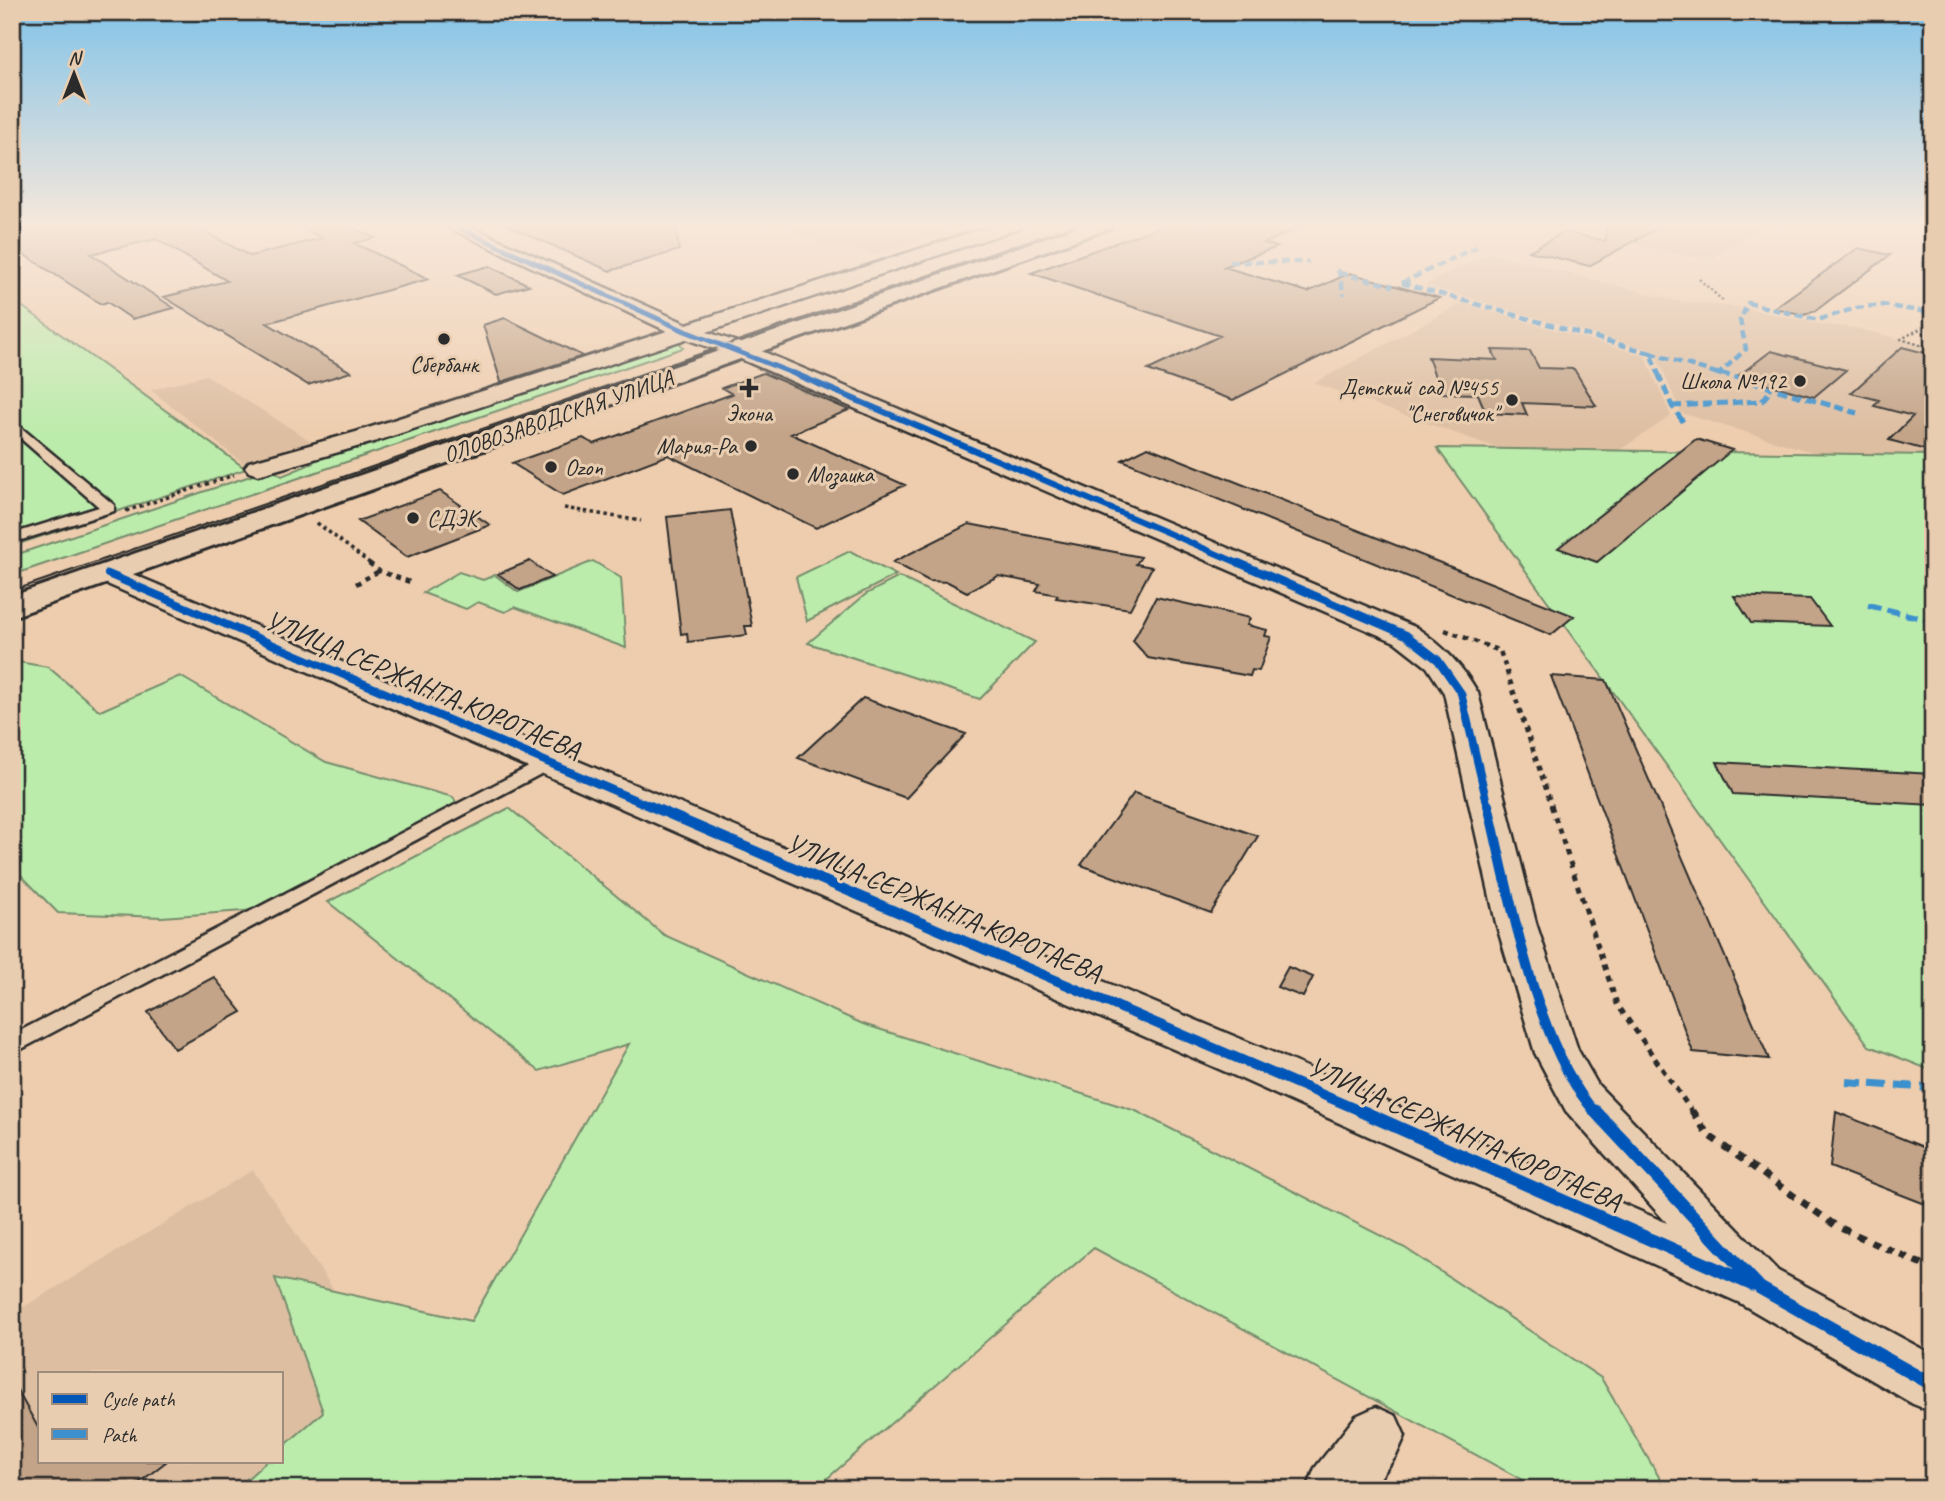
<svg xmlns="http://www.w3.org/2000/svg" width="1945" height="1501" viewBox="0 0 1945 1501" font-family="Caveat,sans-serif">
  <rect width="100%" height="100%" fill="#eecdae"/>
  <filter id="ink" filterUnits="userSpaceOnUse"><feTurbulence type="fractalNoise" baseFrequency=".0143" numOctaves="2"/><feDisplacementMap in="SourceGraphic" scale="14" xChannelSelector="R" yChannelSelector="G"/><feConvolveMatrix kernelMatrix="1 2 1 2 8 2 1 2 1" color-interpolation-filters="sRGB"/></filter>
  <g filter="url(#ink)">
    <path fill="#ddbea1" fill-rule="evenodd" d="M788 224H971L873 255 828 241 821 243 782 225Z
      M1548 224H1760L1710 261Z
      M1489 253 1677 301 1745 308 1824 325 1855 328 1933 347V488L1681 413 1655 352 1424 285Z
      M1462 303 1645 356 1671 416 1579 477 1314 383Z
      M206 375 314 443 244 464 151 390Z
      M253 1170 468 1489H12V1314ZM40 1373H282V1461H40Z"/>
    <path fill="#bcecac" stroke="#748c6c" stroke-width="2" d="M12 299 246 469 12 546Z
      M678 340 683 348 12 575V556L271 469 282 476 313 463 315 455Z
      M1437 448 1933 455V1071L1869 1046Z
      M850 551 896 575 807 621 796 577Z
      M593 561 621 578 626 648 515 607 505 612 478 602 466 609 423 593 459 572 483 580 495 575 518 592Z
      M899 577 1035 642 980 699 808 643 866 594Z
      M12 661 48 667 100 711 180 676 326 762 453 797 460 809 257 910 162 917 58 913 12 866Z
      M509 808 664 935 863 1024 1136 1111 1405 1248 1601 1378 1666 1489H1539L1094 1248 815 1489H236L267 1461H282V1448L323 1412 275 1278 471 1321 629 1044 539 1071 328 902Z"/>
    <path fill="#c3a488" stroke="#2b2b2b" stroke-width="2" d="M12 224H190L250 256 323 238 293 224H344L375 238 354 243 429 279 267 323 351 372 308 385 164 297 227 281 156 239 91 254 174 308 132 319 107 302 101 304 12 247Z
      M504 224H675L679 250 610 271Z
      M1168 224H1309L1264 243 1277 247 1224 267 1308 292 1350 273 1439 298 1233 400 1148 370 1220 336 1031 273Z
      M1607 224H1665L1589 266 1529 251 1565 232 1606 241Z
      M1858 248 1890 255 1815 311 1804 315 1774 308Z
      M489 266 529 285 496 294 457 275Z
      M505 318 583 356 501 382 483 325Z
      M1902 347 1933 355V452L1889 440 1913 416 1874 406 1879 400 1851 393Z
      M1492 350 1530 351 1539 368 1574 369 1596 406 1522 403 1527 415 1486 413 1478 394 1441 393 1428 357 1497 360Z
      M1771 351 1846 370 1814 397 1738 376Z
      M763 373 849 410 791 434 905 485 816 528 668 455 563 495 512 463 583 438 594 444 732 394 722 388Z
      M1696 439 1732 450 1597 562 1558 548Z
      M1148 447 1466 573 1574 616 1551 635 1122 460Z
      M440 491 490 525 407 557 358 521Z
      M730 510 752 626H745L747 635 688 642 687 633 681 634 667 517Z
      M969 524 1141 557 1136 564 1152 567 1130 609 1056 598 1058 595 1036 591 1040 584 998 576 967 592 948 582 929 581 893 562Z
      M530 561 552 577 520 590 498 574Z
      M1734 596 1810 599 1830 626 1751 623Z
      M1156 597 1250 618 1247 625 1267 630 1265 636 1271 637 1259 671 1252 670 1250 676 1148 658 1133 641Z
      M1551 676 1606 680 1769 1059 1693 1052Z
      M863 698 914 716 966 734 906 798 798 758Z
      M1717 762 1933 774V805L1733 794Z
      M1134 793 1258 836 1211 913 1081 865Z
      M1288 967 1313 977 1303 997 1277 987Z
      M214 977 242 1012 175 1049 148 1012Z
      M1836 1112 1933 1151V1207L1830 1167Z
      M12 1381 40 1431V1461H167L131 1489H12Z"/>
    <g fill="none" stroke-linecap="round" stroke-linejoin="round">
      <g stroke="#2b2b2b" stroke-width="5">
        <path id="service" d="M12 420 114 505V511L12 543V534L99 507 12 431Z
          M548 757 554 759 557 763 554 767 12 1054V1035Z"/>
      </g>
      <g stroke="#2b2b2b" stroke-width="5">
        <path id="minor" d="M441 224H464L687 324 997 224H1023L1020 228 707 332 752 347 1417 628C1443 646 1462 665 1478 693L1536 923 1578 1050 1598 1085 1778 1271 1933 1355V1412L1913 1404 1740 1303 1235 1076 98 580 93 574 98 568 108 565 118 568 1267 1050 1667 1223 1566 1111 1535 1053 1496 923 1444 693 1427 667 1395 642 736 357 686 339 374 442 258 475 249 472 245 467 249 462 356 432 667 331Z
          M1919 224H1933V233Z
          M1376 1407 1396 1416 1405 1436 1396 1456 1372 1489H1307L1315 1468 1356 1416Z"/>
      </g>
      <g stroke="#2b2b2b" stroke-width="6">
        <path id="tertiary" d="M1085 224H1113L1110 228 12 617V596Z"/>
      </g>
      <path stroke="#2b2b2b" stroke-width="2.5" stroke-dasharray="2.5 2.5" stroke-linecap="butt" d="M1699 279 1723 301
        M1933 322 1901 339 1933 349"/>
      <path stroke="#2b2b2b" stroke-width="3.5" stroke-dasharray="3.5 3.5" stroke-linecap="butt" d="M564 508 641 521
        M126 511 234 475
        M317 523 372 565"/>
      <path stroke="#2b2b2b" stroke-width="4.5" stroke-dasharray="5 5" stroke-linecap="butt" d="M369 563 379 571 410 582
        M356 584 379 571
        M1445 630 1500 651 1552 807"/>
      <path stroke="#2b2b2b" stroke-width="5" stroke-dasharray="6 6" stroke-linecap="butt" d="M1551 805 1617 1004 1693 1113"/>
      <path stroke="#2b2b2b" stroke-width="7" stroke-dasharray="8 8" stroke-linecap="butt" d="M1692 1111 1708 1135 1836 1226 1933 1269"/>
      <use href="#service" fill="#e9cdb0" fill-rule="evenodd"/>
      <use href="#minor" fill="#e9cdb0" fill-rule="evenodd"/>
      <use href="#tertiary" fill="#e9cdb0" fill-rule="evenodd"/>
      <path stroke="#2b2b2b" stroke-width="2" d="M12 591 1077 224"/>
      <path stroke="#3b90cd" stroke-width="4.5" stroke-dasharray="8 4.5" stroke-linecap="butt" d="M1230 262H1309
        M1338 269 1344 295
        M1340 273 1393 286
        M1402 283 1650 353 1659 375
        M1402 283 1478 246
        M1650 353 1719 374
        M1722 375 1719 374 1746 349 1740 320 1748 303 1818 320 1856 308 1882 305 1933 313"/>
      <path stroke="#3b90cd" stroke-width="5" stroke-dasharray="10 5" stroke-linecap="butt" d="M1658 373 1672 406 1684 423
        M1716 373 1719 374
        M1720 373 1857 413
        M1672 406 1762 401 1771 390"/>
      <path stroke="#3b90cd" stroke-width="6" stroke-dasharray="13 6" stroke-linecap="butt" d="M1868 605 1933 621"/>
      <path stroke="#3b90cd" stroke-width="8" stroke-dasharray="17 8" stroke-linecap="butt" d="M1846 1082 1933 1088"/>
      <g stroke="#e9cdb0" stroke-width="8">
        <path id="cycleway-far4" d="M450 224 685 331 797 375"/>
      </g>
      <g stroke="#e9cdb0" stroke-width="10">
        <path id="cycleway-far3" d="M793 373 1243 565"/>
      </g>
      <g stroke="#e9cdb0" stroke-width="12">
        <path id="cycleway-far2" d="M1239 563 1406 635 1438 660 1461 693 1488 807
          M108 574 652 807"/>
      </g>
      <g stroke="#e9cdb0" stroke-width="15">
        <path id="cycleway-far1" d="M648 805 1365 1113
          M1488 805C1509 892 1536 1049 1596 1113"/>
      </g>
      <g stroke="#e9cdb0" stroke-width="18">
        <path id="cycleway" d="M1361 1111 1753 1285
          M1595 1111 1760 1288 1933 1385"/>
      </g>
      <use href="#cycleway-far4" stroke="#0057b8" stroke-width="5"/>
      <use href="#cycleway-far3" stroke="#0057b8" stroke-width="6"/>
      <use href="#cycleway-far2" stroke="#0057b8" stroke-width="8"/>
      <use href="#cycleway-far1" stroke="#0057b8" stroke-width="10"/>
      <use href="#cycleway" stroke="#0057b8" stroke-width="13"/>
    </g>
  </g>
  <linearGradient id="sky" x2="0" y2="1"><stop stop-color="#82c3e8"/><stop offset="0.52" stop-color="#f7e8db"/><stop offset="1" stop-color="#f7e8db" stop-opacity="0"/></linearGradient>
  <rect width="1945" height="434" fill="url(#sky)"/>
  <g fill="#2b2b2b" stroke="#e9cdb0" stroke-width="2.5">
    <circle cx="444" cy="339" r="7"/>
    <circle cx="1800" cy="381" r="7"/>
    <path d="M745.5 377.5h7v7h7v7h-7v7h-7v-7h-7v-7h7z"/>
    <circle cx="1512" cy="400" r="7"/>
    <circle cx="751" cy="446" r="7"/>
    <circle cx="551" cy="467" r="7"/>
    <circle cx="793" cy="474" r="7"/>
    <circle cx="413" cy="518" r="7"/>
  </g>
  <g text-anchor="middle" stroke-width="6" stroke-linejoin="round" paint-order="stroke">
    <g font-size="23" fill="#2b2b2b" stroke="#e9cdb0" text-anchor="end">
      <text x="444" y="372" text-anchor="middle">Сбербанк</text>
      <text x="1786" y="389">Школа №192</text>
      <text x="1498" y="395">Детский сад №455<tspan x="1498" dy="26">"Снеговичок"</tspan></text>
      <text x="749" y="421" text-anchor="middle">Экона</text>
      <text x="737" y="454">Мария-Ра</text>
      <text x="565" y="475" text-anchor="start">Ozon</text>
      <text x="807" y="482" text-anchor="start">Мозаика</text>
      <text x="427" y="526" text-anchor="start">СДЭК</text>
    </g>
    <g font-size="23" fill="#2b2b2b" stroke="#e9cdb0">
      <text transform="translate(558 416) rotate(-19)" y="8">ОЛОВОЗАВОДСКАЯ УЛИЦА</text>
    </g>
    <g font-size="28" fill="#2b2b2b" stroke="#e9cdb0">
      <text transform="translate(423 684) rotate(23)" y="10">УЛИЦА СЕРЖАНТА КОРОТАЕВА</text>
      <text transform="translate(944 907) rotate(23)" y="10">УЛИЦА СЕРЖАНТА КОРОТАЕВА</text>
      <text transform="translate(1465 1133) rotate(24)" y="10">УЛИЦА СЕРЖАНТА КОРОТАЕВА</text>
    </g>
  </g>
  <rect width="1945" height="1501" fill="none" stroke="#e9cdb0" stroke-width="42"/>
  <rect x="21" y="21" width="1903" height="1459" fill="none" stroke="#2b2b2b" stroke-width="2.5" filter="url(#ink)"/>
  <rect x="38" y="1372" width="245" height="91" fill="#e9cdb0" stroke="#9d8c7b" stroke-width="2"/>
  <rect x="52" y="1394" width="35" height="10" fill="#0057b8" stroke="#9d8c7b" stroke-width="2"/>
  <text x="102" y="1406" font-size="21" fill="#2b2b2b">Cycle path</text>
  <rect x="52" y="1429" width="35" height="10" fill="#3b90cd" stroke="#9d8c7b" stroke-width="2"/>
  <text x="102" y="1442" font-size="21" fill="#2b2b2b">Path</text>
  <g transform="translate(74 74)" stroke="#e9cdb0" stroke-width="5" paint-order="stroke">
  <path d="M0-5L12 26L0 18L-12 26Z" fill="#2b2b2b"/>
  <text y="-10" font-size="19" font-weight="bold" text-anchor="middle" fill="#2b2b2b">N</text>
  </g>
</svg>
